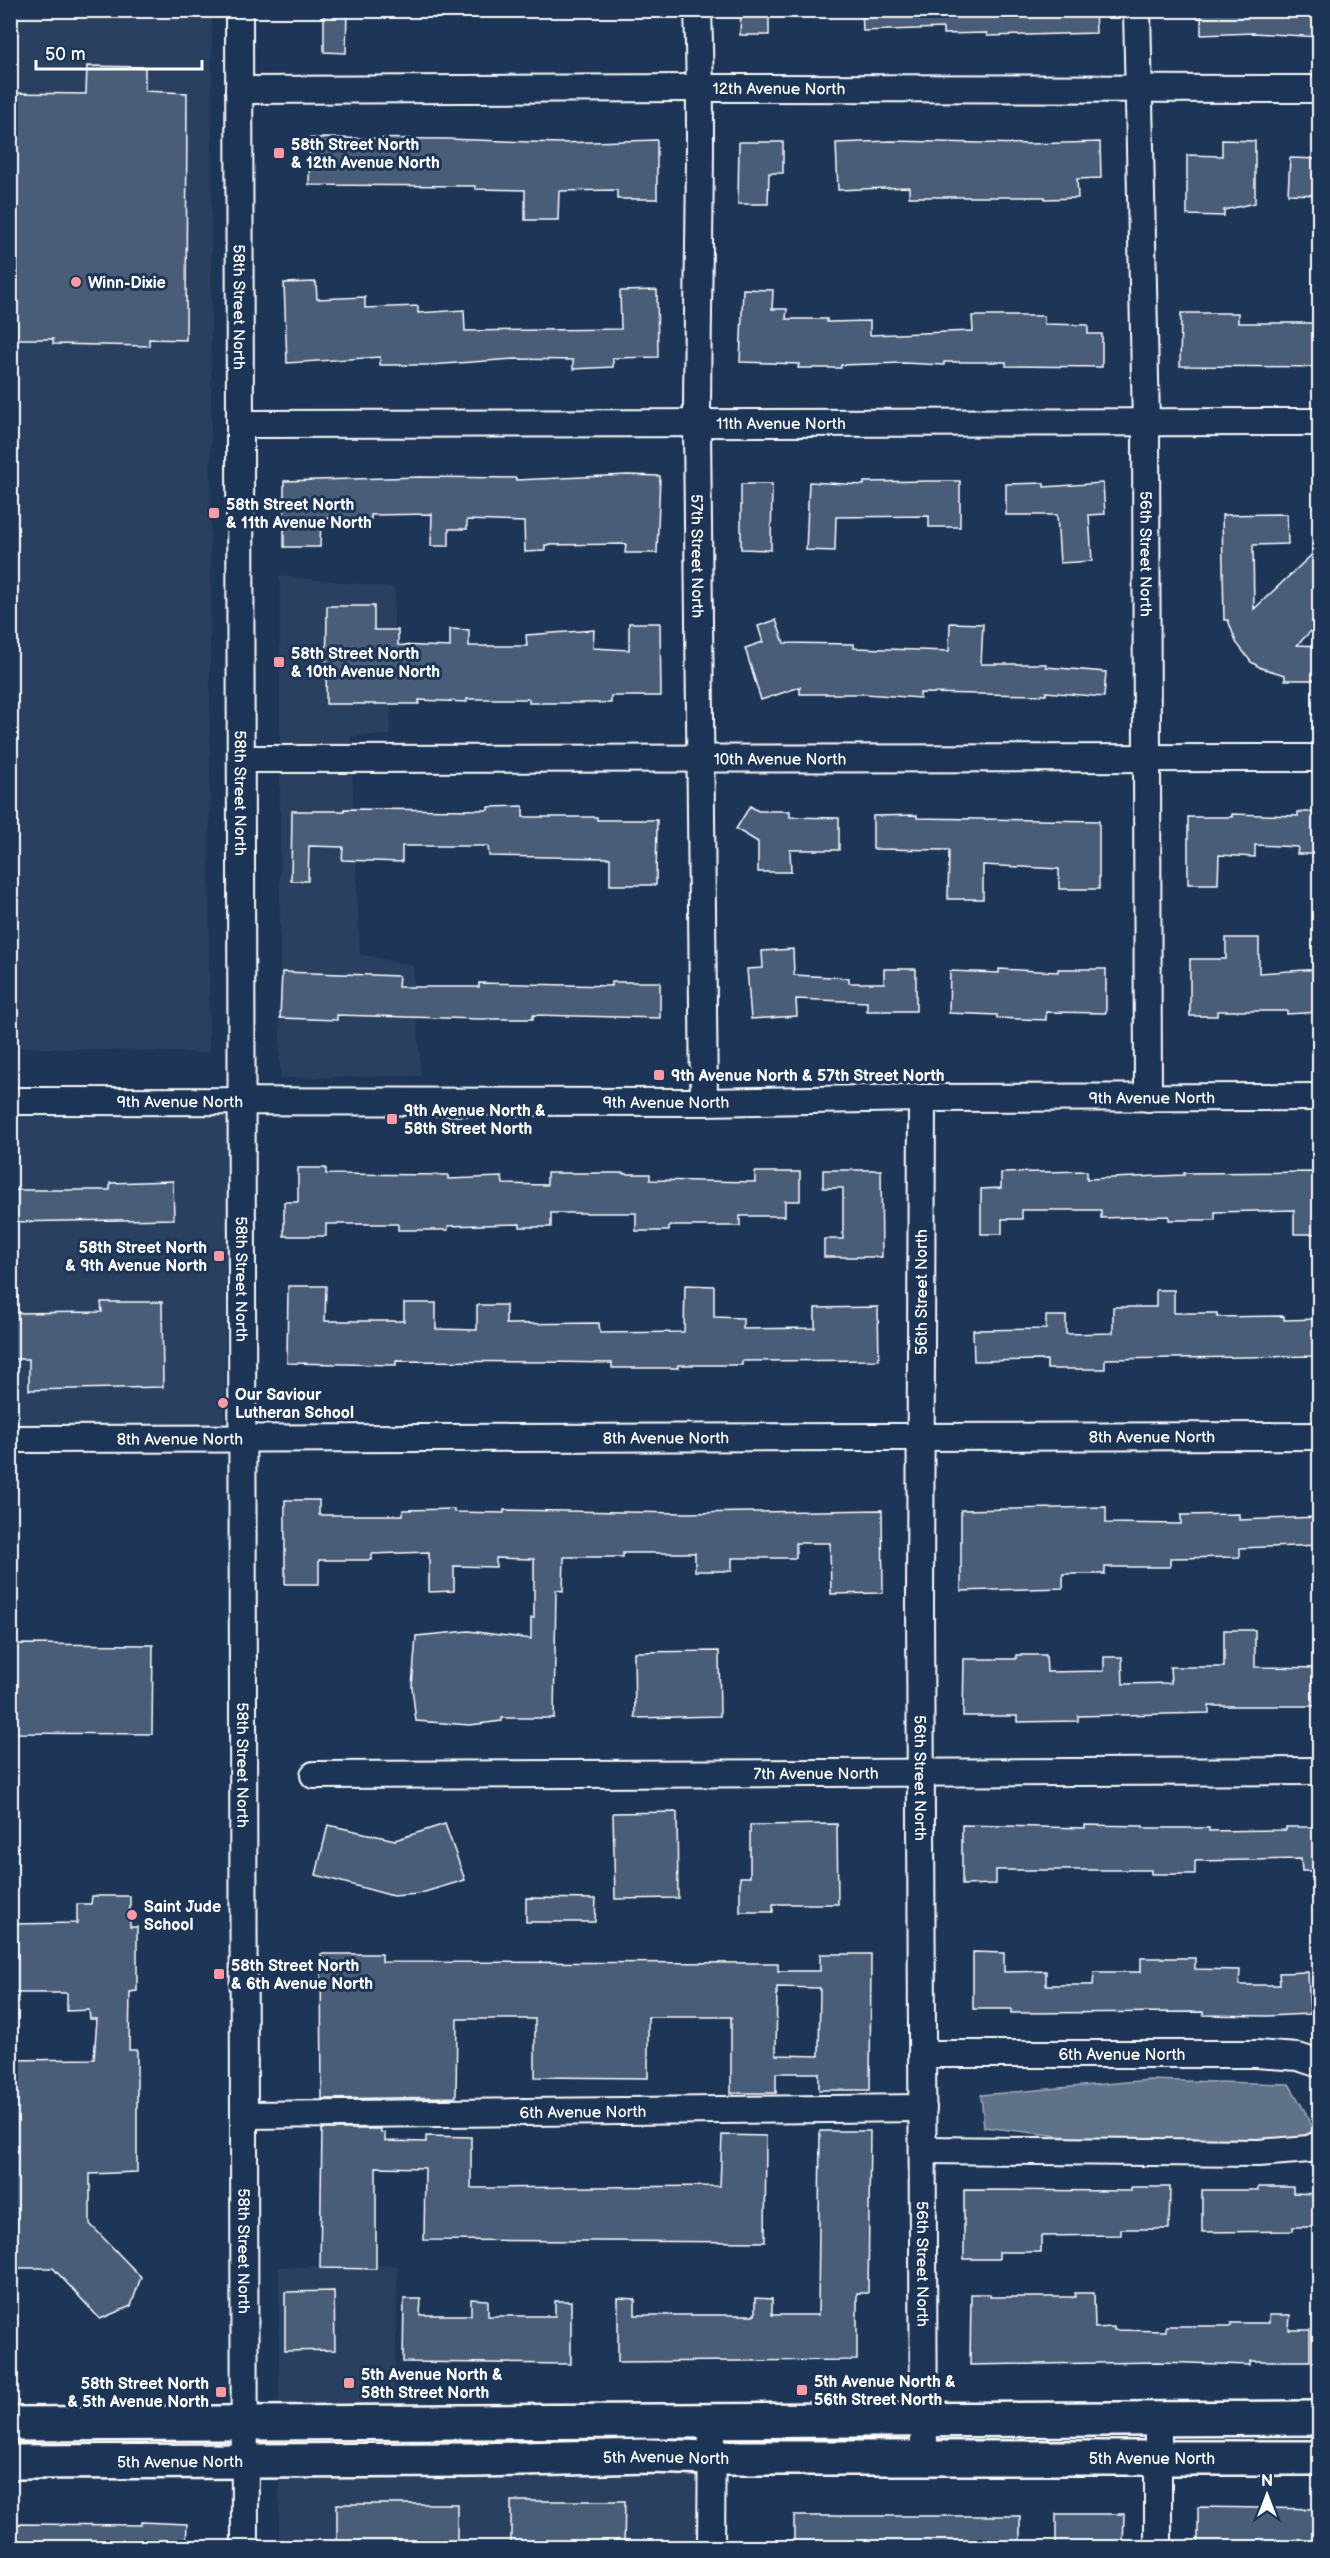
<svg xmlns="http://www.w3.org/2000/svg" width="1330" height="2558" viewBox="0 0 1330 2558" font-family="'Balsamiq Sans',sans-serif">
  <rect width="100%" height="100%" fill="#1d3557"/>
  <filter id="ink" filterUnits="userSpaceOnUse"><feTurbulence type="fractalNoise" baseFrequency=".0167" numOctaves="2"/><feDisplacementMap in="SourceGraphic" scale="12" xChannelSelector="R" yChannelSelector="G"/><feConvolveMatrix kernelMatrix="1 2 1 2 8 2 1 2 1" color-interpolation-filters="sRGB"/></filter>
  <g filter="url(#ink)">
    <path fill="#2a4161" d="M11 11H212L209 1053 11 1047Z
      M280 576 395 588 390 735 351 736V746H280Z
      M280 772H352L360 954 413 966 421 1076 280 1078Z
      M10 1114H230L224 1426H11Z
      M398 2265 394 2410 279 2411V2267Z
      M700 2471 699 2547H279V2475Z"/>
    <path fill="#617289" stroke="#a0aab8" stroke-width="1.5" d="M1149 2080 1289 2084 1306 2113 1313 2133 1307 2136 1259 2140 1077 2138 984 2127 981 2095Z"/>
    <path fill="#4a5d79" stroke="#fff" stroke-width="1.5" fill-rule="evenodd" d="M324 10H347L346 53 324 52Z
      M741 10H769V35H740Z
      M862 10H1095L1096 33 987 36V33L943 34V28L863 31Z
      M1201 10H1320L1319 37 1253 33 1201 35Z
      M87 66 145 67V91L187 93 186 340 149 339V346L53 344V339H10V93L86 94Z
      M310 138 447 139 559 143 657 140V199H617V190L559 191 558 220H525V190L475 189V186L309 185Z
      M1222 140 1255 141V203L1224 210V216L1187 215V155L1222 156Z
      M891 141 1029 144 1100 142 1101 178 1077 179 1078 198 1045 199V197H909V187L838 190 836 143Z
      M739 142H783V173H769L768 204H738Z
      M1290 158 1320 159V195L1288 194Z
      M316 282 317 299 365 297V308L418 306V313L464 310 465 331 621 329 620 291 657 290 658 357 613 358V367L573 369V360L514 359 430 365H380V357L287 363 284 283Z
      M743 289 773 290 772 309H787L786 319H827V322L870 321V335L973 331 972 316H1044V324L1088 325V334H1102V367L1006 366V362H944V365L903 363 841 365V368H798L799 364 740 362Z
      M1181 313H1238V323H1320V367L1180 366Z
      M628 475 660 476 657 553H625L626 544 545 545V551L525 552 524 522 467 520V529H449V546H431L432 514 371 515V519L321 518 320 547H284V481L419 477 516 478V480Z
      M929 481H960V527H929V516L836 517 835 551 806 550 809 482 864 485V482Z
      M1044 483V487L1103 483 1105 514 1089 515 1092 561 1060 563 1057 515H1006V484Z
      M741 484H772L771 550 741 549Z
      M1287 514 1288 544 1253 545 1254 609 1320 547V622L1297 645 1320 646V680H1285V675L1261 668 1251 662 1236 642 1228 620H1224L1222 515Z
      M327 606H374V630H398V645L450 647V629L469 630V646H527L526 635 594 630 593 648 629 650V623H660L661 696H611V703H529V699H467V702L419 700V704H326Z
      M776 620 784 643 854 644V648L949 651 950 623 983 624 981 664H1046V667L1106 672 1104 697 1046 692V695L920 693V698L865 694H800V687L761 700 745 648 763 642 758 626Z
      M523 806V817H597V820H657L656 885H610V858L489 856 488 846H402V862L342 860 343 847 309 846 308 881H291L292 811H344V809L488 810V807Z
      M750 806 758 811H790V817L839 818V850H790L791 872H758V842L736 829Z
      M1298 812H1320V854H1297L1298 847 1255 845V857L1219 855 1218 884H1188V817H1232V814L1298 816Z
      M917 815V818L1099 821V889H1059V869L983 865V899H948L949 850 873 849V816Z
      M1226 938H1259V973L1320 969V1012L1287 1014V1011H1217V1016H1190V959H1226Z
      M793 949 794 975 849 978V983H884V969H916V1011H867V1002L796 999 797 1016 751 1019 747 969 763 968 762 951Z
      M999 969 1058 972V969H1106V1013L1046 1012V1020L997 1018V1015L949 1013 950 971 999 973Z
      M282 972 399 976 398 987H479V983L612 986V982H660V1018L533 1015V1019H479L337 1015V1020L280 1018Z
      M298 1168H326V1174L448 1175V1179L502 1177 503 1184 547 1185V1173H625V1174H650V1180L755 1182V1172H800V1201H785V1216H740V1226H669V1231H636V1213H551V1227H520V1224L448 1226V1230H398V1224H326V1236H284V1202H298Z
      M823 1170H881L882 1257H824V1239H843V1188H823Z
      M1087 1171V1179L1184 1175V1173L1320 1172V1234H1294V1210L1215 1212V1220H1169V1216L1101 1218V1210H1022V1219H1002V1234H981V1189L1001 1188V1173Z
      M173 1181 174 1219 10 1222V1190H110V1183Z
      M685 1285 714 1286V1317L743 1318V1329L815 1328V1308L878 1307 879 1360 742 1361V1365H678V1368H612V1363L547 1362 396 1361V1365L287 1363 288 1286H326L325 1321H404V1303H436V1329L477 1330V1305H506V1324L599 1323 600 1333 684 1332Z
      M1156 1290H1174V1313H1217V1317L1284 1316V1320L1320 1319V1356L1105 1359V1369H1047V1360L974 1361 973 1330 1046 1329V1316H1066V1334L1113 1333V1307H1156Z
      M101 1302H162L163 1387 29 1390V1359H10V1313L102 1312Z
      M285 1500H319V1515H403V1510L454 1509V1512L504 1513V1510L685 1513 882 1510 883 1593 831 1594 830 1543H796V1558H732V1571H695V1553H623V1557H564L563 1591 556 1590 554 1718H502V1721L470 1725 416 1721 412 1687 416 1636 469 1631 531 1639V1618H534V1559L496 1558V1567L454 1566V1591L429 1592V1552L372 1554V1560H319V1584H285Z
      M1106 1507V1523L1181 1524V1515L1239 1514V1520L1320 1517V1545L1240 1548V1557L1170 1558V1567H1105V1574H1063V1588L961 1591V1510Z
      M1224 1630H1255V1667L1320 1668V1706H1209V1713L1078 1716V1721L1017 1722V1716H963L964 1659H1016V1655H1046L1047 1672 1104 1671V1657H1122L1123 1684 1171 1683 1170 1667H1224Z
      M10 1644 153 1645 152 1734 10 1733Z
      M719 1651 720 1716 635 1718 634 1652Z
      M677 1812 678 1898 615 1899 613 1813Z
      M445 1824 465 1880 418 1894 393 1896 316 1875 328 1825 395 1840Z
      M837 1824 838 1904H773V1912H740V1877H750V1825Z
      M962 1825 1085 1828V1825L1143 1826V1828H1209V1831L1286 1830V1827H1320V1871H1302L1301 1859 1195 1861V1874H1151V1870H996V1884L962 1885Z
      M92 1896H130V1927H137V1991L130 1992 129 2050H137V2172L90 2174V2224L141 2277 131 2306 100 2319 53 2268H10V2060L94 2059 97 2019H90L89 2010 67 2011V1993H10V1924L77 1923V1904H91Z
      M526 1898 596 1899 595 1922H526Z
      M973 1952 1004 1953V1972L1046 1971V1985H1093L1094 1972H1141V1958H1195V1969L1240 1970 1239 1985H1280L1279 1973 1308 1972 1310 2014 1266 2016 1203 2015V2012L1011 2013V2009H973Z
      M321 1954H382V1962L778 1963V1971H820V1954H871L870 2090H819V2073H776V2093H731V2017H648V2078L535 2077V2019H457L456 2097 322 2099ZM777 1987 820 1988 819 2056 776 2055Z
      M322 2129H381V2133H385V2141L426 2142V2136L471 2137V2188L720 2186 722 2135 766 2136 765 2242 424 2240 425 2168 376 2167V2269L320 2268Z
      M820 2131H870L868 2293H857V2360L618 2362V2298L635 2299V2315H755V2298L772 2299V2315H818Z
      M1131 2187H1170L1169 2229H1121V2235L1041 2236V2252H999V2259H964V2190L1131 2191Z
      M1258 2187H1293V2193L1320 2194V2227H1293V2231L1202 2232V2190H1258Z
      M334 2291 335 2350 285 2351V2292Z
      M1075 2293H1094L1095 2328 1114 2327V2330L1166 2331V2326H1231V2323H1269V2315H1290L1289 2330H1310V2361H1250V2365L1158 2362 970 2365 971 2294H990V2297H1076Z
      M404 2299H421L420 2315H471V2299L488 2300V2316H555V2301H571V2364L403 2362Z
      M511 2501H625L624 2547H511Z
      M337 2504H457V2547H337Z
      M1198 2507 1320 2509V2545L1198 2547Z
      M1056 2514H1124L1123 2547H1056Z
      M794 2516H1020V2547H794Z
      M141 2522 187 2524 186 2547H16V2524L141 2525Z"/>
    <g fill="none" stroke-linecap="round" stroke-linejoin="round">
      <g stroke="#fff" stroke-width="30">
        <g id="minor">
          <path id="s1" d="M239 10 245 2548"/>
          <path id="s2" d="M698 10C703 149 697 288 697 427 698 652 701 877 704 1102"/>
          <path id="s3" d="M1137 10 1146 423 1148 1098"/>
          <path id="s4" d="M239 90 701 88 1320 89"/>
          <path id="s5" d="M241 424 1320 422"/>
          <path id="s6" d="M242 759 1320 758"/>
          <path id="s7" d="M922 1098 920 1605 924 2458"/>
          <path id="s8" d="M10 1101 704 1102 922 1098 1320 1097"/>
          <path id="s9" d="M10 1439 1320 1436"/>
          <path id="s10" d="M314 1775 1320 1771"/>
          <path id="s11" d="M922 2054H1256L1298 2057 1320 2064"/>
          <path id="s12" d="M244 2115 923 2108"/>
          <path d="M923 2150 1259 2153 1309 2149 1320 2144"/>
          <path d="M711 2548 712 2422"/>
          <path d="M1158 2548V2419"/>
        </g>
      </g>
      <g stroke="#fff" stroke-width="38">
        <g id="major">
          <path d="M10 2424 1320 2418"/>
          <path id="s13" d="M10 2462 477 2460 649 2456 711 2458H1320"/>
        </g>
      </g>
      <use href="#minor" stroke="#1d3557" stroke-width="26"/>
      <use href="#major" stroke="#1d3557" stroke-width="33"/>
    </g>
  </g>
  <g fill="#ff9aa2" stroke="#1d3557" stroke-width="2">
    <rect x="273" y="147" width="12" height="12" rx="3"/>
    <circle cx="76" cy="282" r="6"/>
    <rect x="208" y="507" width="12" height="12" rx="3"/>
    <rect x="273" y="656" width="12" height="12" rx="3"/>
    <rect x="653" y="1069" width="12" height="12" rx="3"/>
    <rect x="386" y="1113" width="12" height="12" rx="3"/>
    <rect x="213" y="1250" width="12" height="12" rx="3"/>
    <circle cx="223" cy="1403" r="6"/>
    <circle cx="132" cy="1915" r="6"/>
    <rect x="213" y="1968" width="12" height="12" rx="3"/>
    <rect x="343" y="2377" width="12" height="12" rx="3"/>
    <rect x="796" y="2384" width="12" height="12" rx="3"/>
    <rect x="215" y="2386" width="12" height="12" rx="3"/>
  </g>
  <g text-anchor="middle" stroke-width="6" stroke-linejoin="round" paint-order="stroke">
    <g font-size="16" fill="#fff" stroke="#1d3557">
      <text dy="6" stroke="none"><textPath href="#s4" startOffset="540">12th Avenue North</textPath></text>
      <text dy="6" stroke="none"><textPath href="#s1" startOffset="297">58th Street North</textPath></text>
      <text dy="6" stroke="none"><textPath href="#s5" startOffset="540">11th Avenue North</textPath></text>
      <text dy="6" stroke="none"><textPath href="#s3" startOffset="544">56th Street North</textPath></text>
      <text dy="6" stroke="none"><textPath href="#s2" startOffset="546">57th Street North</textPath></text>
      <text dy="6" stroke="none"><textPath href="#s6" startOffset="538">10th Avenue North</textPath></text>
      <text dy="6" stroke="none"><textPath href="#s1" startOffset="783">58th Street North</textPath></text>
      <text dy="6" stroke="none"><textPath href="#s8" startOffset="1142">9th Avenue North</textPath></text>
      <text dy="6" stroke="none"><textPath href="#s8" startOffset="170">9th Avenue North</textPath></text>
      <text dy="6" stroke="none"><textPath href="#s8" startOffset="656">9th Avenue North</textPath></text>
      <text dy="6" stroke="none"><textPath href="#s1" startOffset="1269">58th Street North</textPath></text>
      <text transform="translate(921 1292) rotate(-90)" y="6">56th Street North</text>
      <text dy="6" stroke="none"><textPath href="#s9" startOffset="1142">8th Avenue North</textPath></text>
      <text dy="6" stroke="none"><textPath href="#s9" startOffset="656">8th Avenue North</textPath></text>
      <text dy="6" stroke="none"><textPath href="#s9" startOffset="170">8th Avenue North</textPath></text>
      <text dy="6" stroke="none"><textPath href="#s1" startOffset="1755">58th Street North</textPath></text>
      <text dy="6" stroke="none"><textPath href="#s10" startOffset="502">7th Avenue North</textPath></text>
      <text dy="6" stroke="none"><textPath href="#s7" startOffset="680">56th Street North</textPath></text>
      <text dy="6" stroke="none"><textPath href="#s11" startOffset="200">6th Avenue North</textPath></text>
      <text dy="6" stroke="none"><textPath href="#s12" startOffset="339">6th Avenue North</textPath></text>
      <text dy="6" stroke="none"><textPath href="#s1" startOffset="2241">58th Street North</textPath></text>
      <text dy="6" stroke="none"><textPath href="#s7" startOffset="1166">56th Street North</textPath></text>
      <text dy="6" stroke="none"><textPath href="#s13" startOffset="656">5th Avenue North</textPath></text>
      <text dy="6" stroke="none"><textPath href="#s13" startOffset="1142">5th Avenue North</textPath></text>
      <text dy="6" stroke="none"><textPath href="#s13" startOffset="170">5th Avenue North</textPath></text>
    </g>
    <g font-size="16" font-weight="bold" fill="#fff" stroke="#1d3557" text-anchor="start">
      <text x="291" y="150">58th Street North<tspan x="291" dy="18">&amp; 12th Avenue North</tspan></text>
      <text x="88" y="288">Winn-Dixie</text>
      <text x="226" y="510">58th Street North<tspan x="226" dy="18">&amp; 11th Avenue North</tspan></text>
      <text x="291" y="659">58th Street North<tspan x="291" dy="18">&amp; 10th Avenue North</tspan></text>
      <text x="671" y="1081">9th Avenue North &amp; 57th Street North</text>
      <text x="404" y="1116">9th Avenue North &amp;<tspan x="404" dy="18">58th Street North</tspan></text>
      <text x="207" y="1253" text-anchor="end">58th Street North<tspan x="207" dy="18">&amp; 9th Avenue North</tspan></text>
      <text x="235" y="1400">Our Saviour<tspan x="235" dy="18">Lutheran School</tspan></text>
      <text x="144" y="1912">Saint Jude<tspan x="144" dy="18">School</tspan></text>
      <text x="231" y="1971">58th Street North<tspan x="231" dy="18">&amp; 6th Avenue North</tspan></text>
      <text x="361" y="2380">5th Avenue North &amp;<tspan x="361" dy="18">58th Street North</tspan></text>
      <text x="814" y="2387">5th Avenue North &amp;<tspan x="814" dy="18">56th Street North</tspan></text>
      <text x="209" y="2389" text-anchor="end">58th Street North<tspan x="209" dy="18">&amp; 5th Avenue North</tspan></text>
    </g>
  </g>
  <rect width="1330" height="2558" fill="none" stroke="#1d3557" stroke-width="36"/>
  <rect x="18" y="18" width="1294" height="2522" fill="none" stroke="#fff" stroke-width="2" filter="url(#ink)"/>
  <g transform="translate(1267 2495)" stroke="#1d3557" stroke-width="4.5" paint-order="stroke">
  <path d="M0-4.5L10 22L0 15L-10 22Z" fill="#ffffff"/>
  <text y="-9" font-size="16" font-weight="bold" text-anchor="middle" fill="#ffffff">N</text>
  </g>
  <path d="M36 60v9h166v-9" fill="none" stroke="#ffffff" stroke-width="3"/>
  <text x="45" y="60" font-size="18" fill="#ffffff" stroke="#1d3557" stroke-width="4.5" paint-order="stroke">50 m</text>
</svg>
